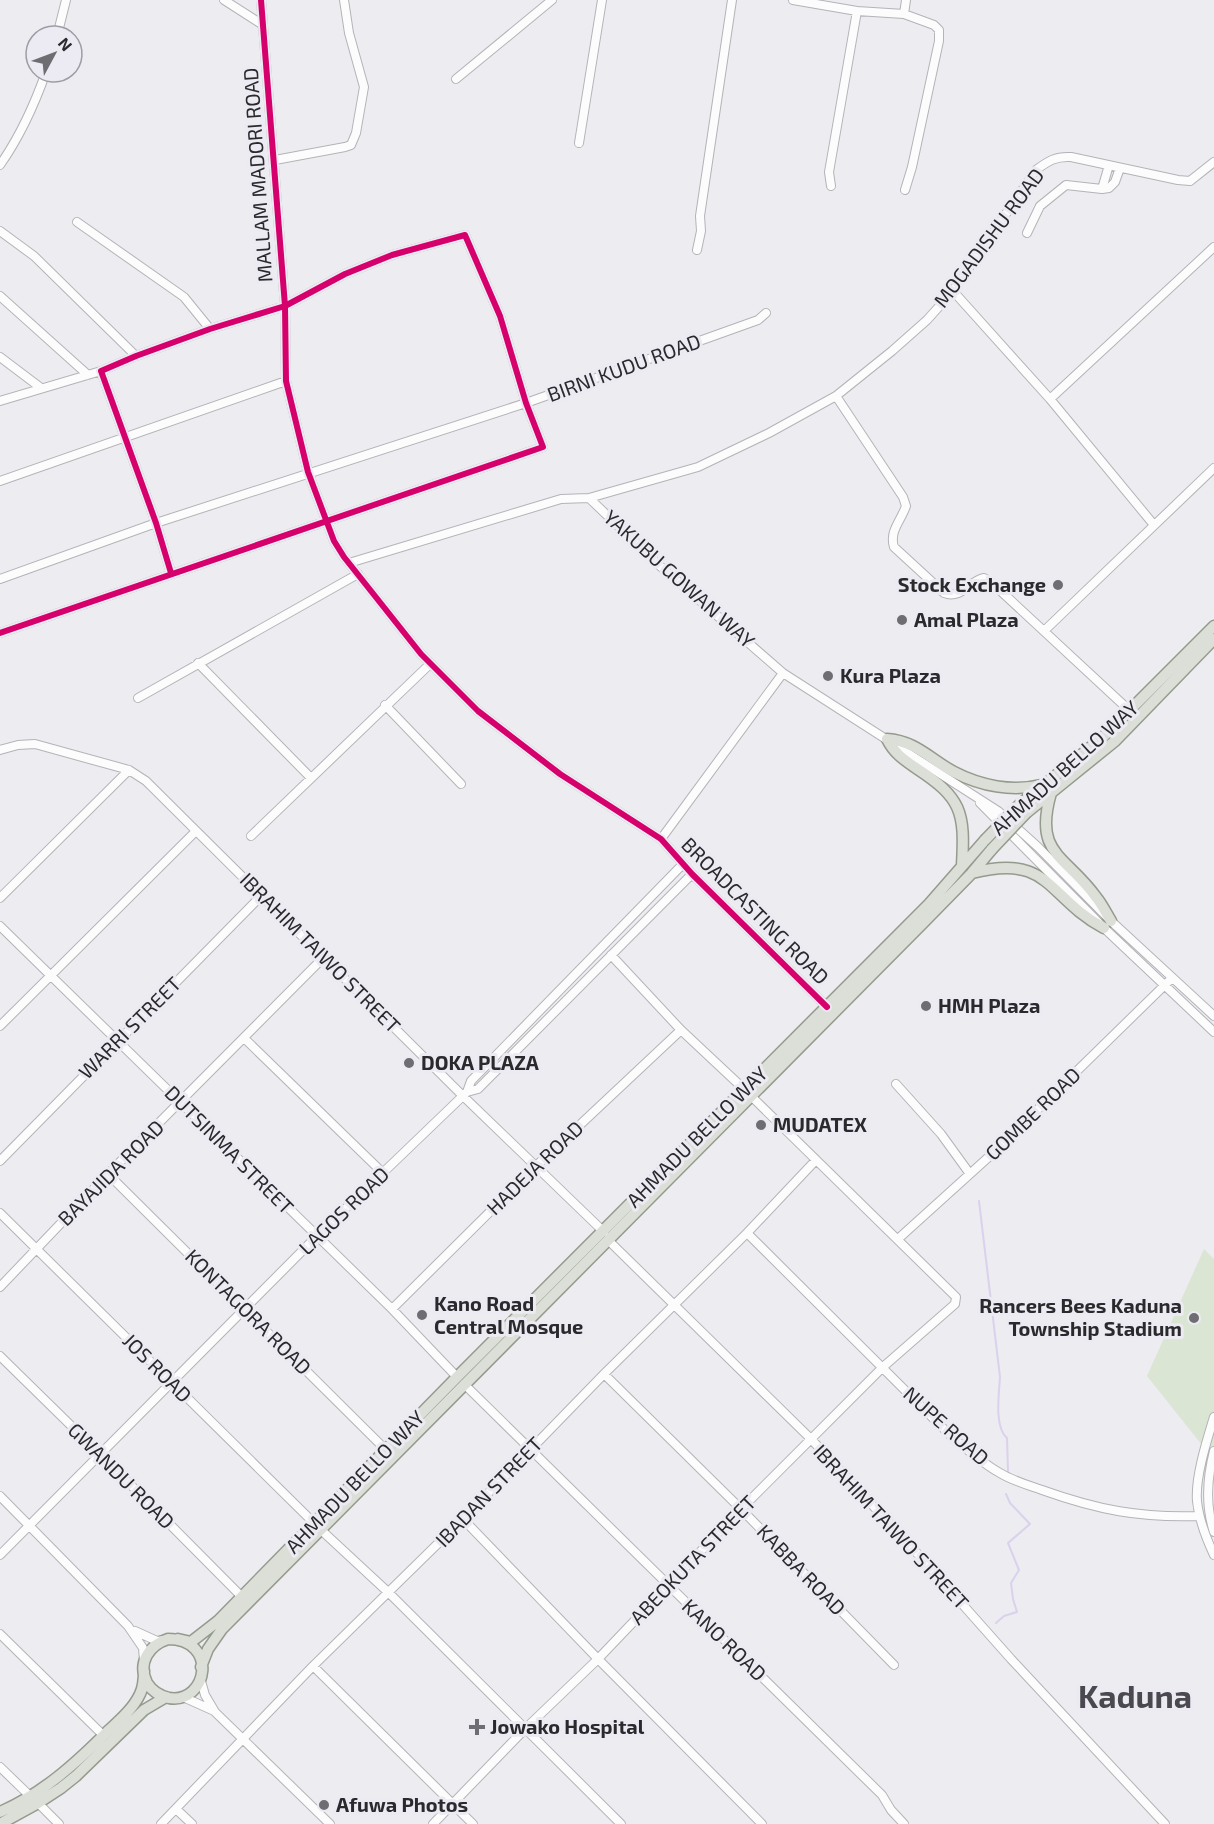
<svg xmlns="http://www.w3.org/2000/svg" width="1214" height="1824" viewBox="0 0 1214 1824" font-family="'Exo 2',sans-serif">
  <rect width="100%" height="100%" fill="#edecf0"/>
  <path fill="#dbe5d4" d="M1204 1249 1214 1259V1460L1147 1376Z"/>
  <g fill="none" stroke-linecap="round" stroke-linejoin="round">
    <path stroke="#dad1ec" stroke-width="2" d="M979 1201 1000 1377C999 1394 994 1427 1007 1438L1008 1471
      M996 1623 1004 1616 1017 1612 1013 1599 1011 1583 1019 1570 1008 1543 1030 1524 1010 1503 1006 1494"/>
    <g stroke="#b4b3b7" stroke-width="10">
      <path id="minor" d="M224 0 263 25
        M261 0 285 306 286 381 308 472 334 541 344 557 421 654 478 711 560 774 661 839 692 874 827 1007
        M793 0 857 11 904 14 906 0
        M904 14 934 25 939 30V41L912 167 905 190
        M57 36 66 0
        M456 79 552 0
        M579 143 602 0
        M275 160 345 147 351 145 356 133 364 87 349 33 344 0
        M0 165C21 135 34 106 46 72
        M831 186 829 172 857 11
        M1102 189 1109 188 1115 182 1120 168
        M77 222 184 297 210 329
        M0 231 34 256 136 356
        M1027 233 1040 206 1066 185 1102 189 1109 165
        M697 250 701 231 700 216 732 0
        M953 291 1050 399 1154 525
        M0 296 88 375
        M0 357 41 388
        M836 396 903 497 906 506C901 521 889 531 894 547L944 593C961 600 969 581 984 578L991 582 1130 711
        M1050 399 1214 247
        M0 401 101 371
        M0 481 286 381
        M589 498 698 467 769 433 836 396 892 351 927 320 953 291 1036 170C1048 161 1056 156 1071 157L1178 180 1190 181 1214 162
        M349 563 561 499 589 498 660 566 783 673 998 811 1038 847 1111 921 1214 1016
        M0 579 156 523 526 403 758 320 766 313
        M1045 630 1214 468
        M0 633 543 447 526 403 500 316 465 235 392 255 345 274 285 306 210 329 136 356 101 371 156 523 171 573
        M198 663 311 778
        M138 698 358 574
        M385 705 461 784
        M0 750 18 745 35 744 129 770 146 781 463 1096 604 1232
        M980 803 1104 928 1214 1032
        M251 836 430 664
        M661 839 783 673
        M0 898 129 770
        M0 926 392 1309 457 1377
        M611 955 681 1030 745 1090
        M0 1026 196 831
        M244 1038 383 1173
        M896 1084 941 1134 970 1174
        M467 1092 471 1081 683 864
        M0 1161 262 895
        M108 1174 386 1450
        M0 1213 314 1523
        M747 1233 952 1437C968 1450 982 1463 1000 1473 1013 1481 1028 1485 1042 1490 1098 1510 1140 1518 1199 1516
        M898 1239 992 1154 1172 978
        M608 1240 811 1439 916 1552 1011 1659 1165 1824
        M0 1287 108 1174 324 957
        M392 1309 535 1167 681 1030
        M0 1356 101 1455 242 1597
        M604 1374 741 1509 894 1665
        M464 1384 882 1795 891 1810 904 1824
        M1214 1417C1207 1440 1195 1477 1197 1501 1199 1520 1206 1538 1214 1555
        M1214 1451C1207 1478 1205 1505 1214 1532
        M0 1496 128 1626 143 1648 144 1661
        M463 1519 598 1659 762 1824
        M320 1529 389 1593 621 1824
        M0 1555 316 1237 467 1092 478 1089 692 874
        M135 1631 157 1641 164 1640
        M0 1634 104 1736
        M313 1666 473 1824
        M201 1681 205 1695 215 1712 330 1824
        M183 1697 212 1710
        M0 1767 30 1796
        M38 1803 59 1824
        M176 1809 192 1824
        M161 1824 313 1666 463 1519 604 1374 747 1233 816 1160
        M433 1824 526 1728 598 1659 741 1509 883 1367 955 1304 956 1297 751 1096"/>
    </g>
    <g stroke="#949b8d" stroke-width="13">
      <path id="major" d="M887 739C916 741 930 759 954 772 981 786 1012 792 1041 785
        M887 739C894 753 903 759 916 768 962 798 965 812 962 865
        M1051 793C1033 855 1066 855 1096 897 1102 904 1106 913 1111 921
        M1018 806 1102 738 1214 626
        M1026 813 1115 741 1214 639
        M972 873C1051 853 1046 897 1104 928
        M168 1639C219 1639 208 1704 169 1698 160 1696 152 1691 147 1683 137 1663 149 1645 168 1639Z
        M178 1639 191 1642 218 1621 457 1377 929 904 985 840
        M201 1667 208 1649 222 1629 924 922 971 874 992 849
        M0 1812C42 1794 75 1764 107 1732 119 1721 133 1709 140 1694 144 1686 144 1679 144 1671
        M0 1824 38 1803 61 1788 76 1776 144 1710 166 1697"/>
    </g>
    <use href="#minor" stroke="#fcfcfd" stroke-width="8"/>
    <use href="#major" stroke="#dbdfd7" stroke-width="10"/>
    <g stroke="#949b8d" stroke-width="13" stroke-linecap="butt">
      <path id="major-bridge" d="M985 840 1018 806
        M992 849 1026 813"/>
    </g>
    <use href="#major-bridge" stroke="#dbdfd7" stroke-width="10"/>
    <g stroke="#eceaf2" stroke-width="10">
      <path id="cycleway" d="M261 0 285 306 286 381 308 472 334 541 344 557 421 654 478 711 560 774 661 839 692 874 827 1007
        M0 633 543 447 526 403 500 316 465 235 392 255 345 274 285 306 210 329 136 356 101 371 156 523 171 573"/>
    </g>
    <use href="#cycleway" stroke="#d6006c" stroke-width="6"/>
  </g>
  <g fill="#6e6d71" stroke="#eceaf2" stroke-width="2">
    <circle cx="1058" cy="585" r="6"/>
    <circle cx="902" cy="620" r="6"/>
    <circle cx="828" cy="676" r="6"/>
    <circle cx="926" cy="1006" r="6"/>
    <circle cx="409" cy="1063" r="6"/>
    <circle cx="761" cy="1125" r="6"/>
    <circle cx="422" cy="1315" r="6"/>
    <circle cx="1194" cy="1318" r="6"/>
    <path d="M474 1718h6v6h6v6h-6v6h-6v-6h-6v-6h6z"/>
    <circle cx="324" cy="1805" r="6"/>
  </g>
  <g text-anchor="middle" stroke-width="6" stroke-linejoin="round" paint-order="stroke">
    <g font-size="20" fill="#2a292c" stroke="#eceaf2">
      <text transform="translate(258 175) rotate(-94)" y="7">MALLAM MADORI ROAD</text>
      <text transform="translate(989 238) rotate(-53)" y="7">MOGADISHU ROAD</text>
      <text transform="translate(624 368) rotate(-20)" y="7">BIRNI KUDU ROAD</text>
      <text transform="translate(679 579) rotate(42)" y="7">YAKUBU GOWAN WAY</text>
      <text transform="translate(1065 768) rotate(-42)" y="7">AHMADU BELLO WAY</text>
      <text transform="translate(755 911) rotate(45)" y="7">BROADCASTING ROAD</text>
      <text transform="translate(320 953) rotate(45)" y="7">IBRAHIM TAIWO STREET</text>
      <text transform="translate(130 1028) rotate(-45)" y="7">WARRI STREET</text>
      <text transform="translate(1033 1114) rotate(-44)" y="7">GOMBE ROAD</text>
      <text transform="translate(697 1137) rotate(-45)" y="7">AHMADU BELLO WAY</text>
      <text transform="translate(229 1150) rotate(45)" y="7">DUTSINMA STREET</text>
      <text transform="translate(535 1168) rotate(-44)" y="7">HADEJA ROAD</text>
      <text transform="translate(111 1173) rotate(-45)" y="7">BAYAJIDA ROAD</text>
      <text transform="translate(344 1211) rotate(-44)" y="7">LAGOS ROAD</text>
      <text transform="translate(248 1312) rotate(45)" y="7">KONTAGORA ROAD</text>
      <text transform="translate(157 1368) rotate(45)" y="7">JOS ROAD</text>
      <text transform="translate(946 1426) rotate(42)" y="7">NUPE ROAD</text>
      <text transform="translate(121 1476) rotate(45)" y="7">GWANDU ROAD</text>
      <text transform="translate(355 1482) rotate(-46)" y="7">AHMADU BELLO WAY</text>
      <text transform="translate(489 1492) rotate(-46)" y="7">IBADAN STREET</text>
      <text transform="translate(891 1527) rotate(47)" y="7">IBRAHIM TAIWO STREET</text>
      <text transform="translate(693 1560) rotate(-46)" y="7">ABEOKUTA STREET</text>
      <text transform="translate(801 1570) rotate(46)" y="7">KABBA ROAD</text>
      <text transform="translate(724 1640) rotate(44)" y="7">KANO ROAD</text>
    </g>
    <g font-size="20" font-weight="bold" fill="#2a292c" stroke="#eceaf2" text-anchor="start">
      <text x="1046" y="592" text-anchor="end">Stock Exchange</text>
      <text x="914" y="627">Amal Plaza</text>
      <text x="840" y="683">Kura Plaza</text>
      <text x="938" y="1013">HMH Plaza</text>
      <text x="421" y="1070">DOKA PLAZA</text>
      <text x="773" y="1132">MUDATEX</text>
      <text x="434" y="1311">Kano Road<tspan x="434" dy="23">Central Mosque</tspan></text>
      <text x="1182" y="1313" text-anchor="end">Rancers Bees Kaduna<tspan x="1182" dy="23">Township Stadium</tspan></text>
      <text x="490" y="1734">Jowako Hospital</text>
      <text x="336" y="1812">Afuwa Photos</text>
    </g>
    <g font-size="32" font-weight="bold" fill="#4b494f" stroke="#eceaf2">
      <text x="1135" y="1708">Kaduna</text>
    </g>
  </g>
  <g transform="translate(54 54) rotate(49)"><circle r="28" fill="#eceaf2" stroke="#9e9da3" stroke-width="1.5"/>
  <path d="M0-4.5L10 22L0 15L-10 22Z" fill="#6e6d71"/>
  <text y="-9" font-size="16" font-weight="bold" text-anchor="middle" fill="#2a292c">N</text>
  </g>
</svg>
